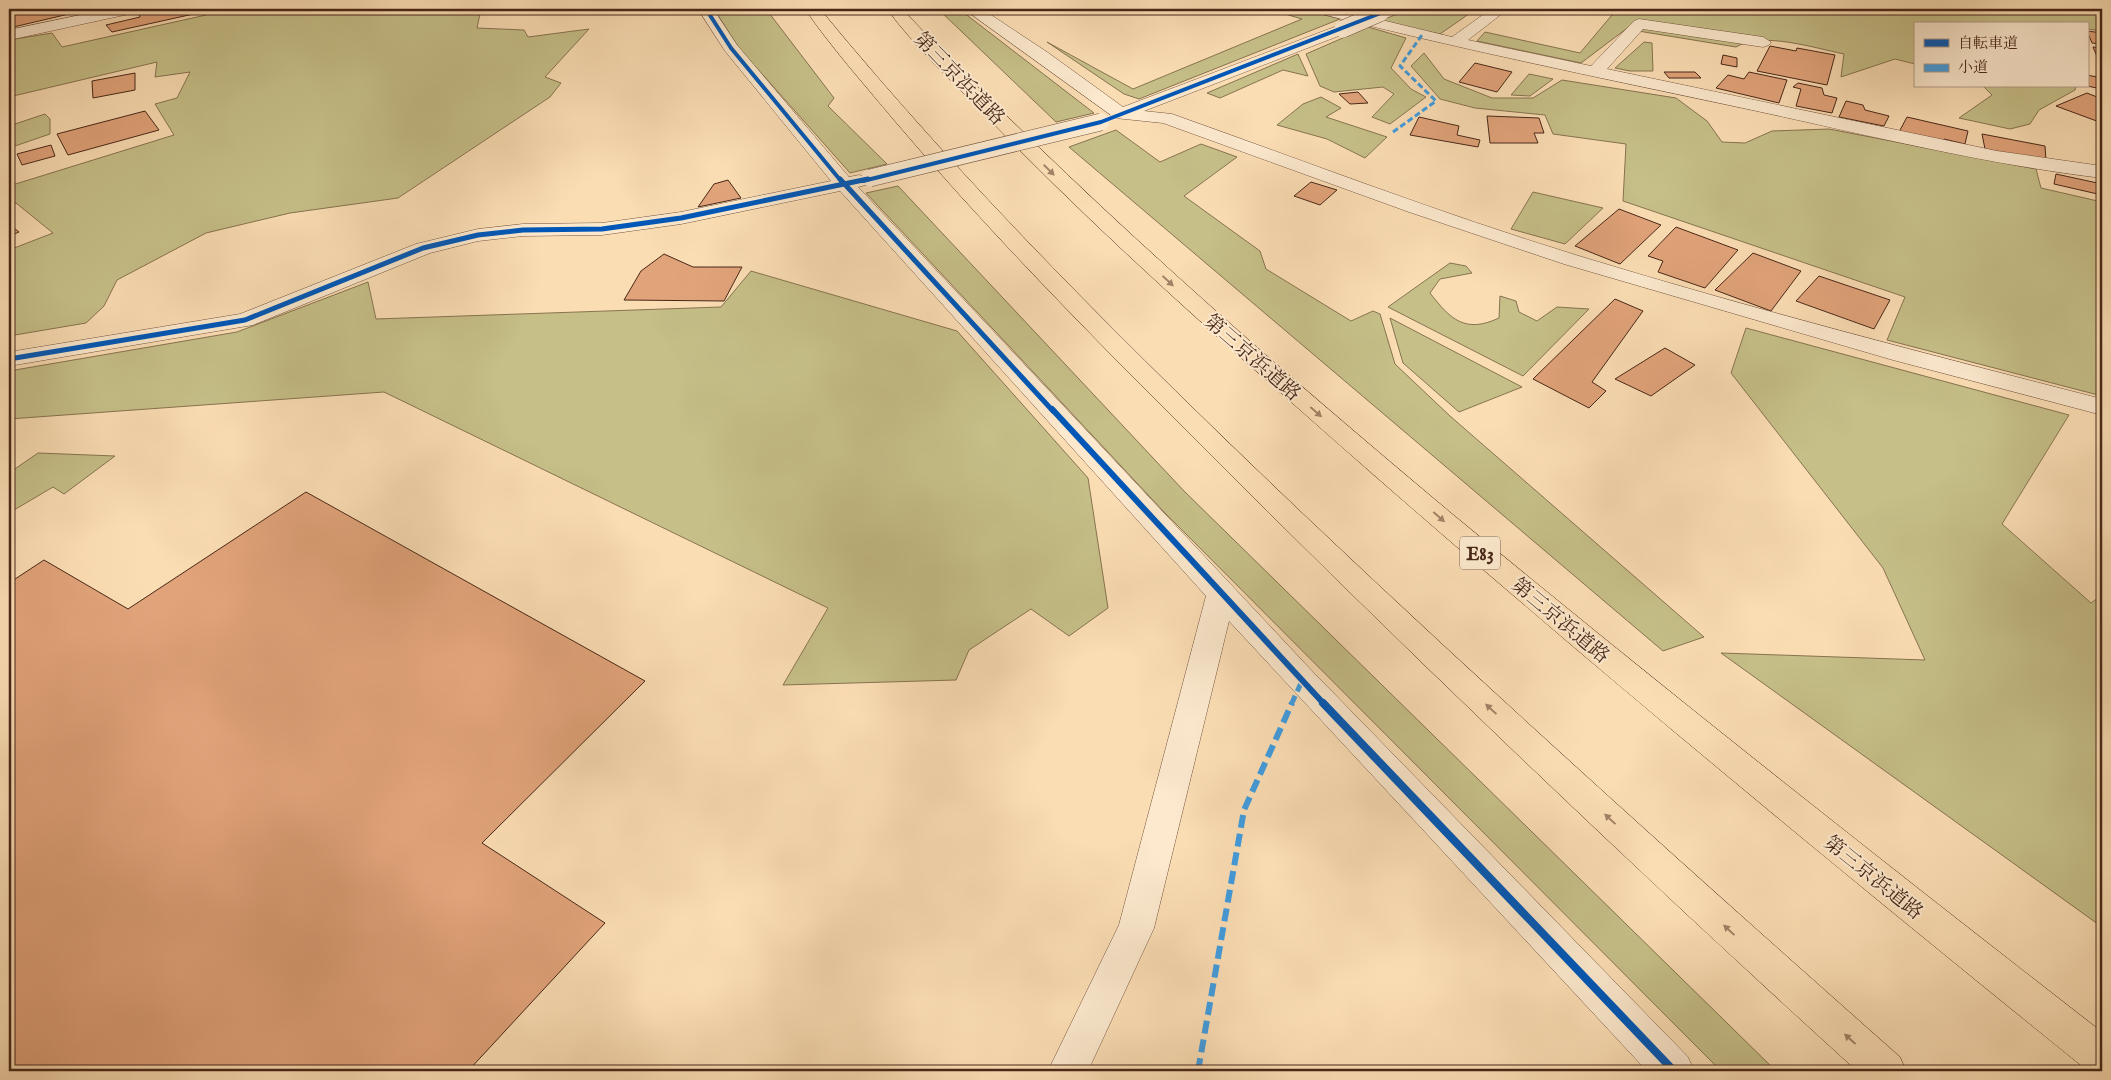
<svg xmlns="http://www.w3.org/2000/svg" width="2111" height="1080" viewBox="0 0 2111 1080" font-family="'IM FELL English','Noto Serif JP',serif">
  <rect width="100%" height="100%" fill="#fbddb4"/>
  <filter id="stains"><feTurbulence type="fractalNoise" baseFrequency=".004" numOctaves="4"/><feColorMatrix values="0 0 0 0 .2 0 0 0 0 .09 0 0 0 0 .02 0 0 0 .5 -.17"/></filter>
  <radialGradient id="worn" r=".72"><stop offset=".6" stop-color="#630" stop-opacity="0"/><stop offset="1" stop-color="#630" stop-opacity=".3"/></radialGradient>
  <path fill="#c6bf88" stroke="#877350" d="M213 9H481L477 28 524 30 528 37 589 29 545 77 561 83 550 97 398 198 290 213 206 233 117 280 104 306 86 323 9 336V250L53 233 16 203 9 205V186L174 135 155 104 177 98 190 72 155 77 157 62 9 97V40L52 33 62 47 206 15Z
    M714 9H766L834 98 828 106 887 164 850 173 739 48Z
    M938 9H959L1094 113 1056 122Z
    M1268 9H1302L1340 19 1139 99 1124 94 1047 42 1133 89 1302 19Z
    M1409 9H1476L1440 34 1378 22Z
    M1617 9H1771L1797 14 1799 9H2102V31L2087 29V24H1915V64L1895 59 1841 77 1844 54C1814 48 1762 31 1736 47L1626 29 1581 63 1477 41 1485 32 1580 53Z
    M1368 27 1406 38 1391 68 1411 89 1426 97 1390 124 1372 117 1394 94 1383 87 1334 92 1320 86 1306 54Z
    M1644 42 1652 43 1653 71H1630L1615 68Z
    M1424 53 1444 79 1492 98H1533L1562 80 1676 98 1707 121 1722 142 1745 143 1772 131 1829 129 2036 169 2041 188 2102 202V396L1887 340 1905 297 1623 201 1626 144 1553 134 1545 115 1475 108 1440 99 1411 66Z
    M1298 54 1308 76 1283 70 1220 98 1207 93Z
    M1529 74 1553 79 1530 96 1511 95Z
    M1983 86H2076L2075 90 2039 110 2030 124 2010 129 1959 118 1992 95Z
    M1321 97 1341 108 1326 117 1387 137 1365 158 1327 139 1277 125 1303 104Z
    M45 114 50 119V134L9 148V126Z
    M1116 130 1160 162 1201 144 1237 157 1184 196 1260 251 1266 269 1351 321 1373 311 1380 314 1395 364 1450 416 1704 637 1663 651 1069 147Z
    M898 186 1184 491 1776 1071H1721L1164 512 866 193Z
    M1533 192 1603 208 1565 244 1511 229Z
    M1450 263 1466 266 1472 273 1440 279 1430 293C1450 319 1465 334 1499 318L1500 296 1516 301 1519 312 1537 321 1557 307 1589 309 1523 376 1388 307Z
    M751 271 957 331 1088 478 1108 608 1069 636 1031 609 969 650 956 680 783 685 828 608 384 392 9 419V371L237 332 368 282 376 319 721 307Z
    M1390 318 1522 387 1459 412 1403 363Z
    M1746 328 2069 415 2002 524 2091 603 2102 595V927L1721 653 1925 660 1883 568 1731 373Z
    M38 453 115 456 64 494 53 487 9 513V473Z"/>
  <path fill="#e1a37a" stroke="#482718" d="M21 9H67L69 14 9 28V12Z
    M151 9H205L198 13 112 32 106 25 140 17 138 11Z
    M2087 31 2102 33V44L2092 43Z
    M1770 46 1796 51 1797 48 1835 55 1827 85 1757 71Z
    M2093 47 2102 48V68Z
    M1723 55 1737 58V67L1721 64Z
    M1475 63 1512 72 1497 92 1459 82Z
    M1664 72H1695L1701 78H1669Z
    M1749 72 1787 80 1779 103 1716 88 1728 75 1744 79Z
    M135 73V90L93 98 92 81Z
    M2087 75 2102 78V89L2087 86Z
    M1798 83 1822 88 1824 95 1837 98 1832 113 1796 106 1801 89 1793 87Z
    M1358 92 1368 103 1350 104 1339 94Z
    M2087 93 2102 99V123L2056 106Z
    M1846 101 1863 105 1865 110 1889 116 1884 126 1839 117Z
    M145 111 159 130 68 155 57 134Z
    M1487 116 1539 118 1544 133H1534L1538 143H1490Z
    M1419 117 1459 126 1457 135 1480 140 1478 147 1410 135Z
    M1907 117 1968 131 1965 144 1944 139 1943 143 1899 132Z
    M1982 134 2045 146 2046 161 1985 149Z
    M51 145 55 156 22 165 17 154Z
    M2056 174 2102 184V195L2054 184Z
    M728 180 741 198 698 207 714 184Z
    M1311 182 1337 190 1320 205 1294 196Z
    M1619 209 1661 225 1620 264 1575 246Z
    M9 224 19 232 9 236Z
    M1676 227 1738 250 1705 288 1658 272 1663 261 1648 256Z
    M1753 253 1801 271 1771 311 1715 290Z
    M664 254 693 267H742L724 301 624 300 641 271Z
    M1819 276 1890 300 1874 329 1796 301Z
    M1615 299 1643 311 1592 382 1606 391 1589 408 1533 379Z
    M1665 348 1695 365 1651 396 1615 379Z
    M306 492 645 681 482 843 605 923 468 1071H9V583L44 560 128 609Z"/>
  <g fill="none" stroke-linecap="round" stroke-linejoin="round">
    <g stroke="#75543f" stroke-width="1">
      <path id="minor" d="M109 9H137L129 14 9 40V30Z
        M698 9H713L737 45 849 177 859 175 866 177 869 181 866 185 858 187 1313 672 1688 1057 1694 1071H1647L1229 621 1154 928 1088 1071H1048L1119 925 1206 596 840 191 681 224 602 235 523 236 478 241 430 253 253 325 9 366V352L240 314 416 244 478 229 523 224 602 223 681 212 831 181 725 51Z
        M964 9H982L1047 52 1123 107 1337 26H1349L1351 29 1349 32 1144 111 1172 114C1307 162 1442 214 1579 256 1752 309 1927 354 2102 399V415L1893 360 1564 264 1409 212 1163 123 1115 118Z
        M1311 9H1336L1452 37 1491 9H1508L1468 40 1591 66 1634 21 1639 19 1763 37 1771 42 1769 45 1763 47 1643 29 1607 69 1997 151 2102 166V178C1984 164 1868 135 1752 110 1606 79 1459 49 1314 12Z"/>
    </g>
    <g stroke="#482718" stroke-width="1">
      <path id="highway" d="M805 9H820C968 189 1132 351 1301 512 1497 698 1698 878 1900 1057L1906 1071H1857C1625 860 1398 643 1177 421 1080 324 983 225 894 120 864 84 831 47 805 9Z
        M887 9H902C1073 190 1260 353 1451 513 1665 690 1883 862 2102 1032V1071H2088C1812 848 1538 622 1273 386 1174 299 1077 210 985 115 952 81 915 47 887 9Z"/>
    </g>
    <use href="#minor" fill="#fce9ce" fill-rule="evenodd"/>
    <use href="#highway" fill="#fbddb4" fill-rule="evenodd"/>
    <g stroke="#75543f" stroke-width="18" stroke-linecap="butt">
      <path id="minor-bridge" d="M1343 29 1380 13
        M870 178 1101 122"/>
    </g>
    <use href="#minor-bridge" stroke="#fce9ce" stroke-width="17"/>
    <path stroke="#409cdf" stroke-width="3" stroke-dasharray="6 3" stroke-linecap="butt" d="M1393 132 1436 101 1400 66 1422 35"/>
    <path stroke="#409cdf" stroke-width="5" stroke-dasharray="10 5" stroke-linecap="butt" d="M1291 705 1302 681"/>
    <path stroke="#409cdf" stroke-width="6" stroke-dasharray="13 6" stroke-linecap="butt" d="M1198 1071 1244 810 1292 703"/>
    <g stroke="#fce9ce" stroke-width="5.5">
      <path id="cycleway-far3" d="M706 9 731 48 841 181
        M863 181 1101 122 1391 9"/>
    </g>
    <g stroke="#fce9ce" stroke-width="8">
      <path id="cycleway-far2" d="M840 179 1053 411
        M9 359 245 320 423 248 478 235 523 230 602 229 681 218 868 179"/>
    </g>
    <g stroke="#fce9ce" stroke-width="9">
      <path id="cycleway-far1" d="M1052 409 1325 705"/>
    </g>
    <g stroke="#fce9ce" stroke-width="11">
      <path id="cycleway" d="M1323 703 1674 1071"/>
    </g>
    <use href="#cycleway-far3" stroke="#0057b8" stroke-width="4"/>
    <use href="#cycleway-far2" stroke="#0057b8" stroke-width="5"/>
    <use href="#cycleway-far1" stroke="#0057b8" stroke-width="6"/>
    <use href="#cycleway" stroke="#0057b8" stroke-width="8"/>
  </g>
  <defs><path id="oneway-solid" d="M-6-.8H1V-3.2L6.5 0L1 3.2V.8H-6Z" transform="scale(1.25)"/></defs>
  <g fill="#a28266">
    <use href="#oneway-solid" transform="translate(1049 170) rotate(45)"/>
    <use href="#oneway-solid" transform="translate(1168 281) rotate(43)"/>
    <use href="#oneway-solid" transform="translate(1316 412) rotate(41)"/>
    <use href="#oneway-solid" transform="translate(1439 517) rotate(41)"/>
    <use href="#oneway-solid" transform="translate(1491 709) rotate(-137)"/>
    <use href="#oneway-solid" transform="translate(1610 819) rotate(-137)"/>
    <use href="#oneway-solid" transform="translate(1729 930) rotate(-137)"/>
    <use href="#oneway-solid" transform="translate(1850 1039) rotate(-138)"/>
  </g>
  <g text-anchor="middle" stroke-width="4" stroke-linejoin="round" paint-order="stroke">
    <rect fill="#fce9ce" stroke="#7e614f" stroke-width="1" x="1460" y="536.5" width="40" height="33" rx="4"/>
    <g font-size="19" font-weight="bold" fill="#482718">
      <text x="1480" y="560">E83</text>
    </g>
    <g font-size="20" fill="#482718" stroke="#fce9ce">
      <text transform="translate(960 78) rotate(46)" y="7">第三京浜道路</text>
      <text transform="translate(1253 357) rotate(41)" y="7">第三京浜道路</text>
      <text transform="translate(1561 620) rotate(40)" y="7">第三京浜道路</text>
      <text transform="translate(1874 877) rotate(39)" y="7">第三京浜道路</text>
    </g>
  </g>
  <rect width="2111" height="1080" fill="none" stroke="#fbddb4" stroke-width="30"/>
  <rect x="10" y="10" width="2091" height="1060" fill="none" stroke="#482718" stroke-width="2.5"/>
  <rect x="15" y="15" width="2081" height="1050" fill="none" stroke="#482718"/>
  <rect x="1914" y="22" width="175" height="65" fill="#fce9ce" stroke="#b49b85"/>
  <rect x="1924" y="39" width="25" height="8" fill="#0057b8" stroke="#b49b85"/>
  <text x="1958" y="48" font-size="15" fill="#482718">自転車道</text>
  <rect x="1924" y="64" width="25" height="8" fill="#409cdf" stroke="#b49b85"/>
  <text x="1958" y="72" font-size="15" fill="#482718">小道</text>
  <rect width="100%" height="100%" filter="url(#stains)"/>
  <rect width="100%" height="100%" fill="url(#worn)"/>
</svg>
